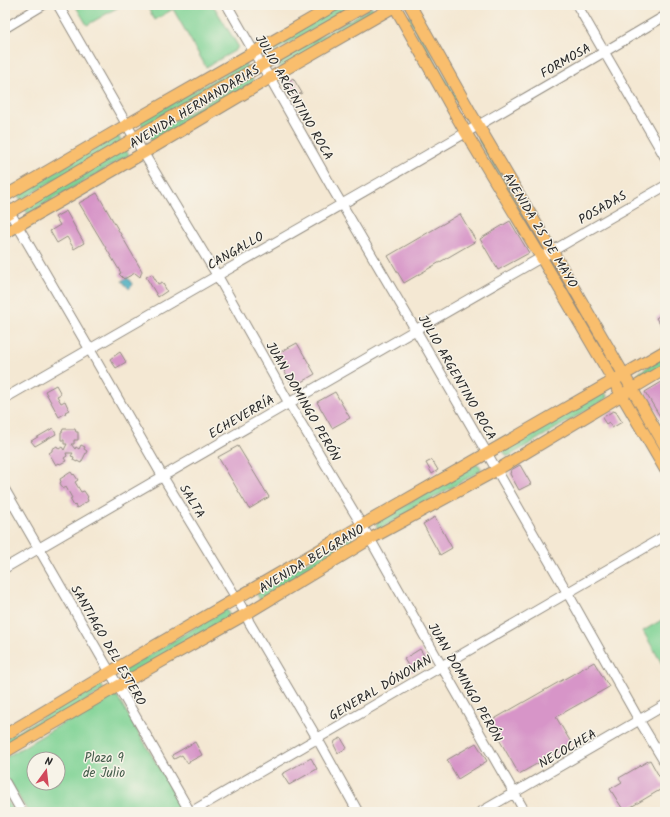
<svg xmlns="http://www.w3.org/2000/svg" width="670" height="817" viewBox="0 0 670 817" font-family="Kalam,sans-serif">
  <rect width="100%" height="100%" fill="#f7f3e8"/>
  <filter id="ink" filterUnits="userSpaceOnUse"><feTurbulence type="fractalNoise" baseFrequency=".025" numOctaves="2"/><feDisplacementMap in="SourceGraphic" scale="8" xChannelSelector="R" yChannelSelector="G"/><feConvolveMatrix kernelMatrix="1 2 1 2 8 2 1 2 1" color-interpolation-filters="sRGB"/></filter>
  <filter id="wash" filterUnits="userSpaceOnUse"><feTurbulence type="fractalNoise" baseFrequency=".012" numOctaves="4" result="noise"/><feDisplacementMap in="SourceGraphic" scale="16" xChannelSelector="R" yChannelSelector="G"/><feGaussianBlur stdDeviation="0.9" result="paint"/><feColorMatrix in="noise" values="0 0 0 0 0 0 0 0 0 0 0 0 0 0 0 0 0 1.4 0 .05"/><feComposite in="paint" operator="in"/></filter>
  <g filter="url(#wash)">
    <rect width="100%" height="100%" fill="#f4e8d3"/>
    <path fill="#80d395" stroke="#567f60" fill-rule="evenodd" d="M75 5H122L87 25Z
      M146 5H213L238 46 236 50 206 67 173 9 155 20Z
      M341 5H355L271 54 267 49Z
      M372 7 375 13 280 68 277 61Z
      M410 16 467 115 465 116 407 17Z
      M245 62 247 69 144 128 140 121Z
      M251 76 254 82 153 142 149 136Z
      M118 135 121 141 21 200 17 194Z
      M479 139 481 140 540 242V243H538L479 141Z
      M125 149 129 155 28 214 24 208Z
      M555 263 614 368 612 369 551 265Z
      M665 356V365L640 378 637 374Z
      M602 391 607 395 606 399 509 456 505 454 503 451V448Z
      M476 464 479 465 481 468 480 471 380 529 377 528 376 522Z
      M352 537 355 543 260 601 255 593 349 538Z
      M226 609 231 617 131 675 127 674 124 670Z
      M665 618V669L643 631Z
      M100 683 104 690 5 750V739Z
      M110 695 117 696 181 805V812H28L5 774V758ZM34 759H58V783H34Z
      M5 797 14 812H5Z"/>
    <path fill="#3ea9bd" stroke="#346a74" d="M127 277 133 285 129 289 122 281Z"/>
    <g id="blocks">
      <path fill="#d795c8" d="M293 78 302 93 294 97 287 85 289 81Z
        M97 193 142 271 140 277 135 273 124 279 119 274 121 273 79 203Z
        M66 211 84 243 74 249 67 237 57 243 50 231 60 225 55 217Z
        M460 214 476 241 404 283 388 256Z
        M510 221 529 253 498 270 480 239Z
        M152 274 158 284 162 282 167 291 158 297 146 277Z
        M665 312V332L656 318Z
        M297 343 315 374 296 385 291 383 275 355Z
        M120 352 126 362 116 368 110 359Z
        M665 380V416L661 418 645 392Z
        M56 385 61 394 57 396 61 403 65 401 69 410 65 412 66 413 59 417 45 391Z
        M335 392 350 418 332 428 317 402Z
        M613 411 616 412 622 422 612 428 609 422 606 424 602 418Z
        M53 428 56 434 35 446 31 441Z
        M63 429H75L76 432H78V440H74V444H71L75 449 76 447 79 449 81 445 85 447 84 449 87 451 81 463 77 461V462L73 460 74 457 71 456 73 453H66L67 456 64 458 66 461 60 464 59 463 56 465 49 453 52 451V449L57 446 59 449 62 447 64 450 67 444H64V440H61V432H62Z
        M238 446 269 497 249 509 218 457Z
        M432 460 438 470 432 474 426 463Z
        M520 465 531 484 519 490 510 474 511 470Z
        M71 472 73 475 74 474 78 480 75 482 81 492 84 491 88 497 87 498 88 501 77 508 75 505 74 506 70 499 72 498 66 487 63 489 60 483 61 482 60 479Z
        M435 517 452 548 440 555 423 524Z
        M420 649 427 660 425 664 412 672 404 659Z
        M594 662 609 687 556 717 572 744 519 774 489 722Z
        M341 738 347 748 338 753 334 745 335 741Z
        M195 742 202 755 187 763 182 755 174 759 172 755Z
        M476 743 487 761 458 779 447 760Z
        M311 758 317 769 289 785 282 774Z
        M650 760 665 787 624 811 610 789 622 782 619 778Z"/>
    </g>
  </g>
  <g filter="url(#ink)">
    <use href="#blocks" fill-opacity="0" stroke="#908a7f" stroke-width="1"/>
    <g fill="none" stroke-linecap="round" stroke-linejoin="round">
      <g stroke="#908a7f" stroke-width="11">
        <path id="minor" d="M58 5 135 139 217 275 289 403 370 539 442 667 525 812
          M227 5 262 66 270 78 331 186 424 344 567 592 639 720 665 763
          M577 5 665 157
          M5 28 43 5
          M5 204 90 350 163 477 246 614 249 622 317 738 358 812
          M5 398C79 356 153 312 227 270 374 186 520 102 665 16
          M5 490 118 686 190 812
          M5 568 289 403 665 186
          M5 782 22 812
          M191 812C274 763 357 715 440 667 515 624 590 579 665 536
          M481 812 665 705"/>
      </g>
      <g stroke="#908a7f" stroke-width="13">
        <path id="major" d="M394 5 466 133 541 257 665 469
          M410 5 472 115 564 271 665 446
          M5 196 135 120 254 52 335 5
          M5 215 143 133 367 5
          M5 233 152 148 270 78 397 5
          M5 735 110 672 371 520 665 351
          M5 752 118 686 246 614 370 539 497 470 665 369"/>
      </g>
      <use href="#minor" stroke="#fff" stroke-width="9"/>
      <use href="#major" stroke="#f9be6d" stroke-width="11"/>
    </g>
  </g>
  <g text-anchor="middle" stroke-width="3" stroke-linejoin="round" paint-order="stroke">
    <g font-size="13" fill="#2b2b2b" stroke="#f7f3e8">
      <text transform="translate(565 60) rotate(-30)" y="5">FORMOSA</text>
      <text transform="translate(295 97) rotate(60)" y="5">JULIO ARGENTINO ROCA</text>
      <text transform="translate(194 106) rotate(-31)" y="5">AVENIDA HERNANDARIAS</text>
      <text transform="translate(602 207) rotate(-30)" y="5">POSADAS</text>
      <text transform="translate(541 230) rotate(59)" y="5">AVENIDA 25 DE MAYO</text>
      <text transform="translate(235 250) rotate(-30)" y="5">CANGALLO</text>
      <text transform="translate(458 377) rotate(60)" y="5">JULIO ARGENTINO ROCA</text>
      <text transform="translate(304 401) rotate(60)" y="5">JUAN DOMINGO PERÓN</text>
      <text transform="translate(241 416) rotate(-30)" y="5">ECHEVERRÍA</text>
      <text transform="translate(193 501) rotate(59)" y="5">SALTA</text>
      <text transform="translate(311 558) rotate(-31)" y="5">AVENIDA BELGRANO</text>
      <text transform="translate(109 645) rotate(60)" y="5">SANTIAGO DEL ESTERO</text>
      <text transform="translate(466 682) rotate(60)" y="5">JUAN DOMINGO PERÓN</text>
      <text transform="translate(380 687) rotate(-30)" y="5">GENERAL DÓNOVAN</text>
      <text transform="translate(567 748) rotate(-30)" y="5">NECOCHEA</text>
    </g>
    <g font-size="13" fill="#445d4b" stroke="#f7f3e8">
      <text x="104" y="762">Plaza 9<tspan x="104" dy="15">de Julio</tspan></text>
    </g>
  </g>
  <rect width="670" height="817" fill="none" stroke="#f7f3e8" stroke-width="20"/>
  <g transform="translate(46 771) rotate(15)"><circle r="19" fill="#f7f3e8" stroke="#a5a39c"/>
  <path d="M0-3L7 15L0 10L-7 15Z" fill="#d1495b"/>
  <text y="-6" font-size="11" font-weight="bold" text-anchor="middle" fill="#2b2b2b">N</text>
  </g>
</svg>
